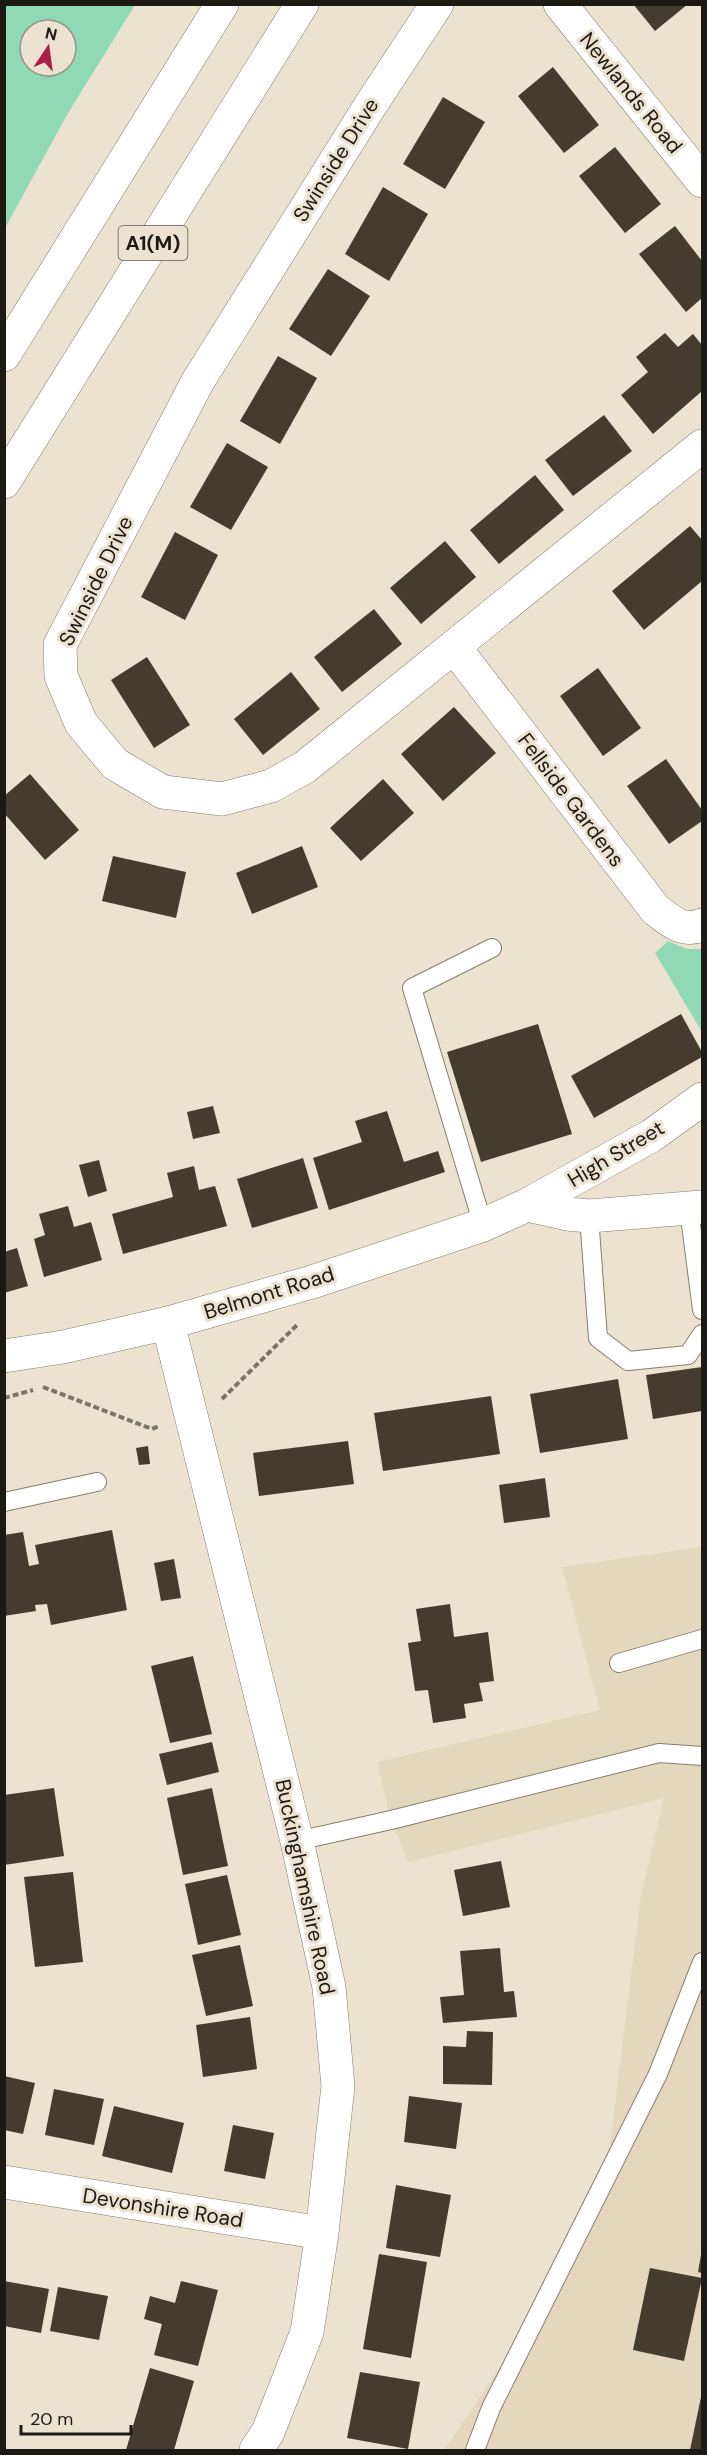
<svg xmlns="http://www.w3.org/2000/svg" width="707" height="2455" viewBox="0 0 707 2455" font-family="'DM Sans',sans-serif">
  <rect width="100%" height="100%" fill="#ebe3d0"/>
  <path fill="#e4d7be" d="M702 1547V2450H444L503 2363 607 2169 641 1895 664 1798 408 1862 391 1820 377 1762 600 1710 562 1567Z"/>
  <path fill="#8fd9b4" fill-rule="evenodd" d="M5 4 135 5 68 113 5 228ZM30 30H66V66H30Z
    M668 941 687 949H702V1032L655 953Z"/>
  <path fill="#443d2e" d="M633 4H688L655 31Z
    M553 67 599 125 564 153 518 96Z
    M443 97 485 122 445 189 403 164Z
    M615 147 661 204 625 233 579 176Z
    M383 187 428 214 389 281 345 254Z
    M675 226 702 261V298L686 312 639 254Z
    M328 269 370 296 331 356 289 329Z
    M665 333 678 347 693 334 702 345V391L653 434 621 395 648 372 636 357Z
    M278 356 317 378 280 444 240 421Z
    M604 415 632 451 573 496 545 460Z
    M227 443 268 467 231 530 190 507Z
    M535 475 564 510 499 564 470 530Z
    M690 526 702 540V581L644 630 612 591Z
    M175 532 218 555 185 620 141 597Z
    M445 541 476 577 421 624 390 588Z
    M374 609 402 644 342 692 314 657Z
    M147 657 190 725 154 748 111 680Z
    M598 668 641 728 603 756 560 696Z
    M291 672 320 709 263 755 234 719Z
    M454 707 496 753 443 801 401 754Z
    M666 759 702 810V821L669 844 627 786Z
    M30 774 79 830 45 860 4 813V796Z
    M383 779 414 813 361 861 330 828Z
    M302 846 318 887 252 914 236 873Z
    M113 856 186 872 176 918 102 901Z
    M681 1014 702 1052V1057L594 1118 571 1076Z
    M538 1024 572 1134 481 1162 447 1052Z
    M213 1106 220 1133 193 1139 187 1112Z
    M387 1111 404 1162 438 1151 445 1172 329 1210 313 1158 362 1142 355 1121Z
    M303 1158 318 1208 252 1228 237 1179Z
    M99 1160 107 1191 88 1197 79 1165Z
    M194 1166 199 1190 215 1186 227 1226 123 1254 112 1214 173 1197 167 1173Z
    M68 1206 74 1227 91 1222 102 1260 44 1277 34 1239 45 1235 39 1214Z
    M17 1248 28 1286 4 1293V1252Z
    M702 1367V1411L653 1419 646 1375Z
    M618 1379 628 1439 540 1453 530 1394Z
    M491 1396 500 1454 383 1471 374 1413Z
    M348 1441 354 1484 259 1496 253 1453Z
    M148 1446 150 1464 139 1465 136 1448Z
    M545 1478 550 1517 504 1523 499 1485Z
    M112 1530 127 1610 51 1625 47 1604 35 1605 36 1611 4 1616V1535L23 1532 29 1566 39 1564 35 1545Z
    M174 1559 181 1598 161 1601 154 1563Z
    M450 1604 454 1637 488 1632 494 1681 479 1683 483 1701 464 1704 466 1718 433 1723 428 1690 415 1691 408 1643 421 1641 416 1609Z
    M193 1656 212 1734 170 1743 151 1666Z
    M212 1742 219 1772 167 1785 159 1754Z
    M54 1788 64 1856 4 1865V1795Z
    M212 1788 228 1866 183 1875 167 1798Z
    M501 1861 510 1907 463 1916 454 1870Z
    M73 1872 83 1962 35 1967 24 1877Z
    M227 1875 241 1935 198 1945 185 1884Z
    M240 1945 253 2006 206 2016 192 1955Z
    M500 1948 504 1992 514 1991 517 2017 443 2023 440 1997 464 1995 460 1951Z
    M250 2017 257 2069 203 2077 196 2025Z
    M467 2031 493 2032 492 2085 443 2084V2046L466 2047Z
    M4 2076 35 2083 23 2134 4 2130Z
    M54 2089 104 2099 94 2145 45 2135Z
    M409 2096 462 2103 456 2149 404 2142Z
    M114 2106 184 2123 172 2173 102 2156Z
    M233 2125 274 2133 265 2179 224 2171Z
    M396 2185 451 2195 440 2257 386 2248Z
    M379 2254 427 2262 411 2358 363 2349Z
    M701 2255H702V2273L698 2272Z
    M650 2268 702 2278 684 2361 633 2350Z
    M4 2281 49 2289 41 2333 4 2326Z
    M181 2281 218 2290 198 2366 154 2355 162 2324 144 2319 150 2296 175 2303Z
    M58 2287 108 2296 99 2340 50 2331Z
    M150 2368 194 2381 174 2450H126Z
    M360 2372 420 2382 408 2449 347 2438Z
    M701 2397 702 2450H690Z"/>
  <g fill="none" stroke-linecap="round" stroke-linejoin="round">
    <g stroke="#867e6d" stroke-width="20">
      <path id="service" d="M689 1209 702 1310
        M589 1216 598 1338 628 1361 688 1355 702 1334
        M483 1225 412 988 492 948
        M4 1502 97 1482
        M619 1663 702 1639
        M297 1841 391 1820 659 1753 702 1756
        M475 2450 491 2408 658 2074 702 1962"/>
    </g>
    <g stroke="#867e6d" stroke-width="34">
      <path id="minor" d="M437 4 370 106 198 381 60 645 61 676 81 723 115 764 163 792 222 799 271 786 305 767 702 446
        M560 4 702 181
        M455 648 655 909C670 921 683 933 702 925
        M168 1323 297 1841 329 1987 338 2086 322 2233 307 2332 268 2432 256 2450
        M4 2182 322 2233"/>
    </g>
    <g stroke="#867e6d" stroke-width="34">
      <path id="tertiary" d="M527 1205 567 1214 589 1216 702 1207
        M4 1356 63 1347 168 1323 312 1282 483 1225 527 1205 651 1136 702 1099"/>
    </g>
    <g stroke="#867e6d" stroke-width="34">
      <path id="motorway" d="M4 355 222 4
        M4 482 302 4"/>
    </g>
    <path stroke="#7a7569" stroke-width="4" stroke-dasharray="6 3" stroke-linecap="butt" d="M43 1387 152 1429 159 1426
      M4 1398 33 1390
      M222 1399 298 1324"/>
    <use href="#service" stroke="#fff" stroke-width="18"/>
    <use href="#minor" stroke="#fff" stroke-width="33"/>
    <use href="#tertiary" stroke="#fff" stroke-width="33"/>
    <use href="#motorway" stroke="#fff" stroke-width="33"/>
  </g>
  <g text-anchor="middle" stroke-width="6" stroke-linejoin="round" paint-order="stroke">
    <rect fill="#ebe3d0" stroke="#5b564c" stroke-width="1.5" x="118.5" y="226" width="69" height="34" rx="4.5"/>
    <g font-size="20" font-weight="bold" fill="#1d1a14">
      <text x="153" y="250">A1(M)</text>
    </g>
    <g font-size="21" fill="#1d1a14" stroke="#ebe3d0">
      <text transform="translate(631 93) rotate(51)" y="7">Newlands Road</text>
      <text transform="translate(336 160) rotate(-58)" y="7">Swinside Drive</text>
      <text transform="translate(96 581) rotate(-64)" y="7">Swinside Drive</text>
      <text transform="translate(571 800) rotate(53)" y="7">Fellside Gardens</text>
      <text transform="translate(616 1154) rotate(-31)" y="7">High Street</text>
      <text transform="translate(269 1293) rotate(-17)" y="7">Belmont Road</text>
      <text transform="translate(305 1887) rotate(78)" y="7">Buckinghamshire Road</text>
      <text transform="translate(163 2208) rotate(9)" y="7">Devonshire Road</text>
    </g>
  </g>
  <rect width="707" height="2455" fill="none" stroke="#1d1a14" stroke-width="12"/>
  <g transform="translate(48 48) rotate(13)"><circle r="28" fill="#ebe3d0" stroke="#999385" stroke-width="1.5"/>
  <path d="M0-4.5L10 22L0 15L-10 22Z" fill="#ae1c48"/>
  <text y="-9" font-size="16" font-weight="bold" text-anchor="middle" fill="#1d1a14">N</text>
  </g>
  <path d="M21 2425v9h110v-9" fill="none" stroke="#1d1a14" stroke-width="3"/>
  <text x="30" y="2425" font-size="18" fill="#1d1a14" stroke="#ebe3d0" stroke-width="4.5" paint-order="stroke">20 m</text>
</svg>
